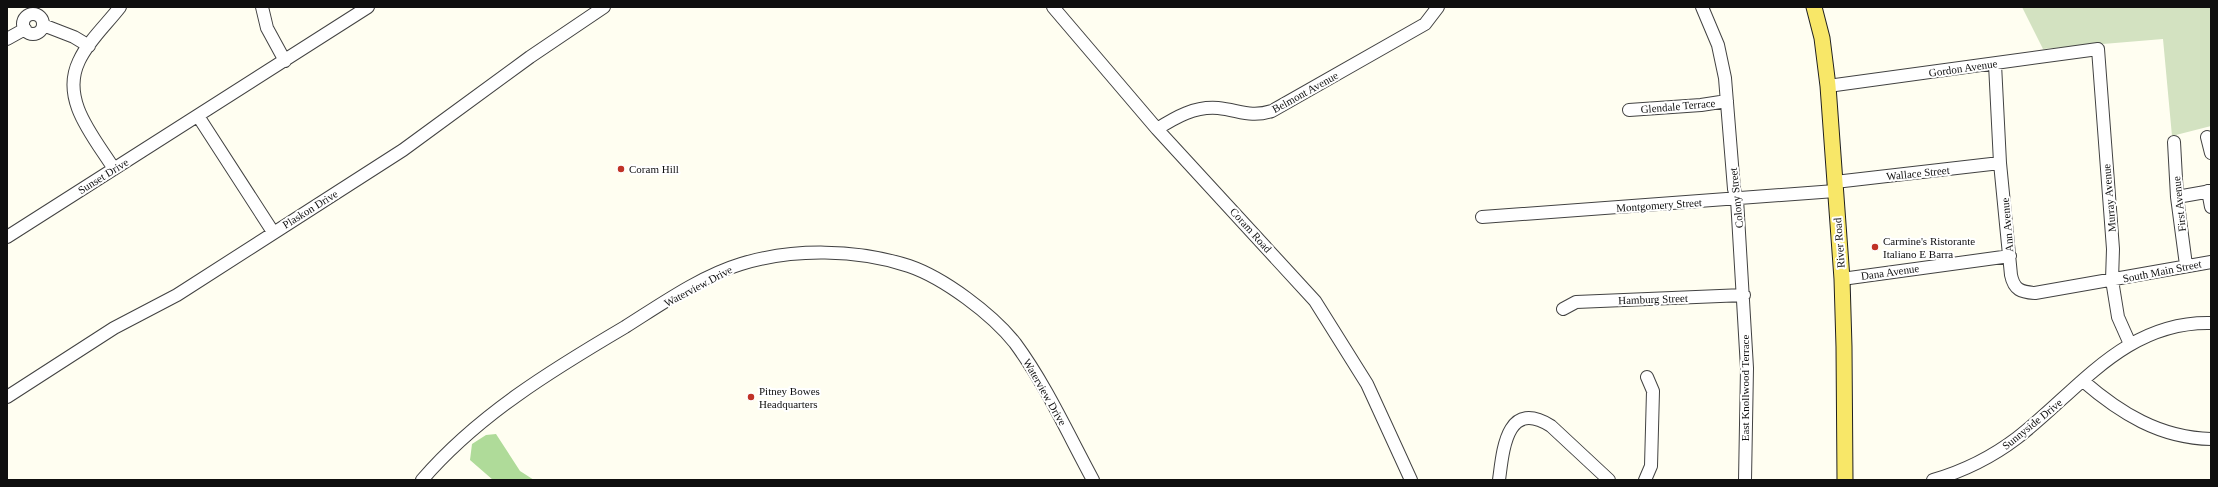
<svg xmlns="http://www.w3.org/2000/svg" width="2218" height="487" viewBox="0 0 2218 487" font-family="'Times New Roman',serif">
  <rect width="100%" height="100%" fill="#fffef1"/>
  <path fill="#afdb99" d="M496 434 520 471 534 480H493L470 460 472 444 486 435Z"/>
  <path fill="#d3e2c1" d="M2022 7H2211V126L2172 136 2163 39 2043 49Z"/>
  <g fill="none" stroke-linecap="round" stroke-linejoin="round">
    <g stroke="#424242" stroke-width="14">
      <path id="minor" d="M262 7 267 28 285 61
        M1053 7 1157 129 1315 301 1367 384 1411 480
        M1702 7 1718 45 1725 78 1734 189 1737 199 1747 368 1745 480
        M23 24a10 10 0 1 1 20 0a10 10 0 1 1-20 0Z
        M43 25 74 37 89 46
        M7 39 25 29
        M1995 64 2000 163 2011 275C2014 290 2021 292 2035 293L2211 262
        M1828 86 2098 49 2113 249 2112 280 2118 317 2130 344
        M1629 110 1701 105 1727 101
        M198 116 273 232
        M1157 129C1176 117 1195 106 1218 108 1239 110 1250 118 1272 111L1425 24 1438 7
        M2207 137 2211 153
        M2174 142 2177 197 2186 265
        M114 169C94 137 60 100 79 61 88 41 107 24 120 7
        M1835 182 2000 163
        M2208 191 2211 207
        M2177 197 2211 191
        M1482 217 1835 191
        M7 237 368 7
        M1842 279 2010 256
        M1563 309 1576 302 1744 295
        M2083 381C2120 413 2160 438 2211 439
        M7 397 114 328 177 295 403 150 530 57 604 7
        M422 480C478 415 552 370 625 327 660 305 701 276 741 264 793 248 857 249 909 266 944 278 992 314 1015 343 1046 385 1068 434 1093 480
        M1499 480C1503 451 1506 398 1551 426L1609 480
        M1645 480 1651 466 1653 391 1647 377
        M1933 480C1964 471 1992 457 2017 438 2079 390 2125 321 2211 323"/>
    </g>
    <g stroke="#202020" stroke-width="17">
      <path id="major" d="M1814 7 1822 38 1828 86 1842 279 1844 347 1845 480"/>
    </g>
    <use href="#minor" stroke="#fff" stroke-width="12"/>
    <use href="#major" stroke="#f8e768" stroke-width="15"/>
  </g>
  <g fill="#c03226" stroke="#fff" stroke-width="1.5">
    <circle cx="621" cy="169" r="4"/>
    <circle cx="1875" cy="247" r="4"/>
    <circle cx="751" cy="397" r="4"/>
  </g>
  <g text-anchor="middle" stroke-width="4" stroke-linejoin="round" paint-order="stroke">
    <g font-size="11" fill="#0f0f0f" stroke="#fff">
      <text transform="translate(1963 68) rotate(-8)" y="4">Gordon Avenue</text>
      <text transform="translate(1305 92) rotate(-29)" y="4">Belmont Avenue</text>
      <text transform="translate(1678 106) rotate(-5)" y="4">Glendale Terrace</text>
      <text transform="translate(1918 173) rotate(-6)" y="4">Wallace Street</text>
      <text transform="translate(103 176) rotate(-32)" y="4">Sunset Drive</text>
      <text transform="translate(1736 198) rotate(-96)" y="4">Colony Street</text>
      <text transform="translate(2109 198) rotate(-95)" y="4">Murray Avenue</text>
      <text transform="translate(2179 204) rotate(-96)" y="4">First Avenue</text>
      <text transform="translate(1659 205) rotate(-4)" y="4">Montgomery Street</text>
      <text transform="translate(310 209) rotate(-32)" y="4">Plaskon Drive</text>
      <text transform="translate(2007 225) rotate(-95)" y="4">Ann Avenue</text>
      <text transform="translate(1251 230) rotate(48)" y="4">Coram Road</text>
      <text transform="translate(1839 243) rotate(-94)" y="4">River Road</text>
      <text transform="translate(2162 271) rotate(-11)" y="4">South Main Street</text>
      <text transform="translate(1890 272) rotate(-8)" y="4">Dana Avenue</text>
      <text transform="translate(698 286) rotate(-28)" y="4">Waterview Drive</text>
      <text transform="translate(1653 299) rotate(-2)" y="4">Hamburg Street</text>
      <text transform="translate(1745 388) rotate(-90)" y="4">East Knollwood Terrace</text>
      <text transform="translate(1045 392) rotate(60)" y="4">Waterview Drive</text>
      <text transform="translate(2032 424) rotate(-39)" y="4">Sunnyside Drive</text>
    </g>
    <g font-size="11" fill="#0f0f0f" stroke="#fff" text-anchor="start">
      <text x="629" y="173">Coram Hill</text>
      <text x="1883" y="245">Carmine's Ristorante<tspan x="1883" dy="13">Italiano E Barra</tspan></text>
      <text x="759" y="395">Pitney Bowes<tspan x="759" dy="13">Headquarters</tspan></text>
    </g>
  </g>
  <rect width="2218" height="487" fill="none" stroke="#0f0f0f" stroke-width="16"/>
</svg>
